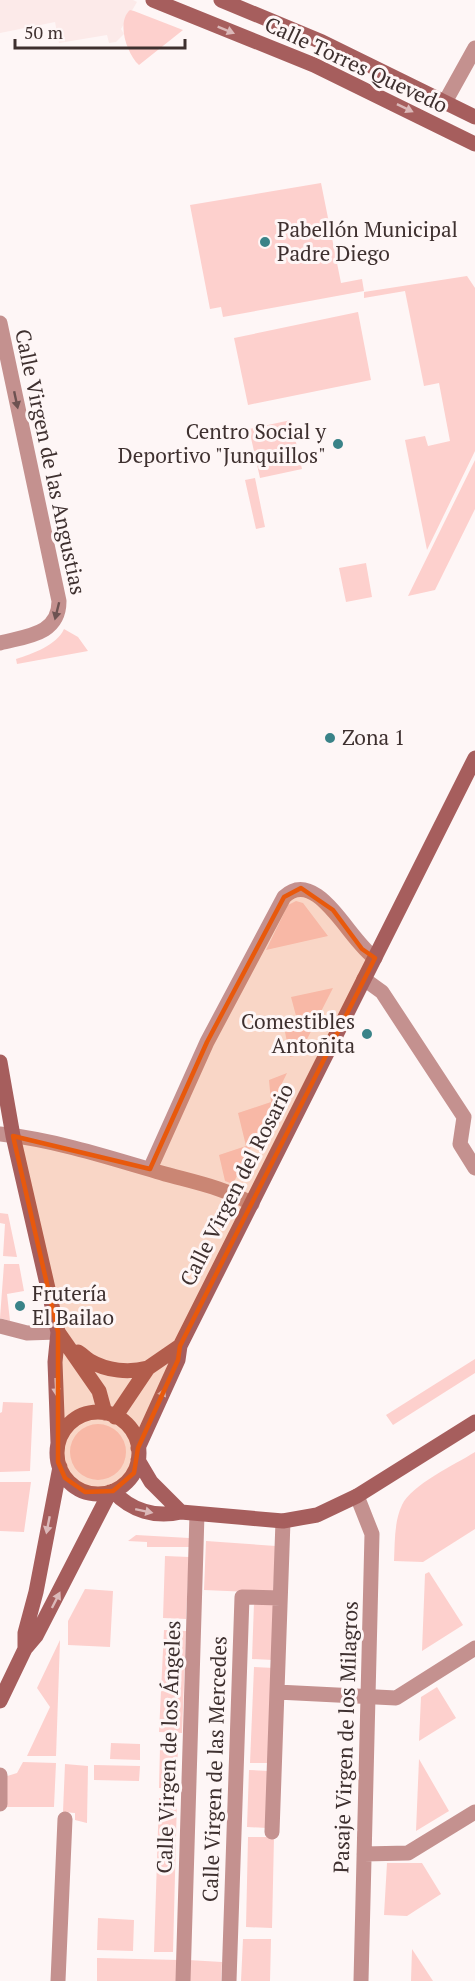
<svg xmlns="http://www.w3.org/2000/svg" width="475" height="1981" viewBox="0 0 475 1981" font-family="'PT Serif',serif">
  <rect width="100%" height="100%" fill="#fef6f6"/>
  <path fill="#fceae9" d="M0 0H133L137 2 121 29 124 34 116 42 109 43 107 35 59 43 55 22 0 33Z"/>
  <path fill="#fdd0cd" d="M130 10 134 11 183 30 139 65C127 54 116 22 130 10Z
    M321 183 341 283 362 279 364 291 223 317 221 307 210 309 190 205Z
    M467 276 475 288V451L427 550 405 440 425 436 428 446 450 441 439 383 424 386 405 291 364 298V292Z
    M358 312 371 380 248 405 234 338Z
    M291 420 302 469 260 478 249 429Z
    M475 460V509L435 590 408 596Z
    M255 478 265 527 256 529 245 480Z
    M366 563 372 597 346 602 339 568Z
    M64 629 78 637 88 651 17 664 16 659C32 654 57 645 64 629Z
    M296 901 303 903 328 936 266 950 288 905Z
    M333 988 299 1055 290 1057 285 1032 299 1027 291 997Z
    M287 1073 233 1184 225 1181 219 1155 246 1146 238 1113 271 1102 269 1080Z
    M0 1213 8 1214 17 1257 3 1256 5 1224 0 1223Z
    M4 1264H19L24 1291 7 1294 10 1321 0 1318Z
    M475 1359V1373L393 1425 386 1415Z
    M3 1402 33 1403 30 1471 0 1472V1413L2 1412Z
    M70 1452a28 28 0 1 1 56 0a28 28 0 1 1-56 0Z
    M475 1452V1529L423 1562 394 1561C395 1542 394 1522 402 1505 411 1485 456 1464 475 1452Z
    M0 1482H31L24 1532 0 1531Z
    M136 1535 189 1538V1547H147V1542L128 1541Z
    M206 1541 276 1546 273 1593 204 1590Z
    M165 1556 189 1557 186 1619 163 1618Z
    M429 1572 463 1625 422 1651 425 1574Z
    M85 1589 113 1591 110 1647 68 1645V1621Z
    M254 1603 275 1604 273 1660 252 1659Z
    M164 1630 186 1631 182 1733 159 1732Z
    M60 1640 56 1756H27L50 1707 37 1688Z
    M254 1667 274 1668 270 1763H250Z
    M437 1687 456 1718 419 1741 421 1697Z
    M111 1743 140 1744V1760L110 1759Z
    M160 1748 178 1749 176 1788H159Z
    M419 1759 449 1811 416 1831Z
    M23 1762 56 1763 54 1807H4V1777L17 1773Z
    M65 1764 88 1766 87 1823 75 1820V1813L63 1812Z
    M94 1765 140 1766 139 1781 94 1780Z
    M249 1770 269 1771 267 1828 247 1827Z
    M159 1798 177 1799 173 1952H154Z
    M248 1837H274L272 1928 246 1927Z
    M387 1863H422L441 1894 407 1916 384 1915Z
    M98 1918 134 1920 133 1951 97 1950Z
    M243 1939H271L270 1981H241Z
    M412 1949 433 1981H411Z
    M97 1958 179 1960 178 1981H97Z
    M188 1960 222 1962 221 1981H187Z"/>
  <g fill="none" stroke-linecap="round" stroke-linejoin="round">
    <path stroke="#c4918f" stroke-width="15" d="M445 102 475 48
      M0 323 59 601C59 635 26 636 0 643
      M364 979 382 992 464 1117
      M464 1117 460 1144 475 1168
      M0 1134C56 1140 111 1158 165 1174 194 1182 225 1188 252 1204
      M150 1169 207 1042 284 897C317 866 349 941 375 958
      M0 1326 27 1333 58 1332
      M357 1496 372 1534 361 1981
      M277 1692 396 1698 475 1648
      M0 1775V1804
      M272 1832 283 1521
      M364 1854 408 1853 475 1812
      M58 1981 65 1819
      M183 1981 197 1514
      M229 1981 242 1597 280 1598"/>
    <path stroke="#a65e5d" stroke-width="15" d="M153 0 314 65 475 144
      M221 0 322 42 475 117
      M0 1062 13 1136 58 1332 55 1362 58 1443
      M58 1332 99 1391 105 1413
      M78 1352C83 1355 85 1358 90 1361 107 1371 129 1373 148 1368
      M57 1453a41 41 0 1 1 82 0a41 41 0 1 1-82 0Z
      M115 1417 148 1368 180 1346
      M138 1448 178 1360 180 1346 475 758
      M138 1460 151 1482 181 1512
      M113 1491C131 1511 156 1518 181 1512L283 1521 317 1515 357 1496 475 1422
      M25 1649V1633L36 1592 60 1467
      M0 1701 25 1649 36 1636 110 1492"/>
  </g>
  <defs><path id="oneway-solid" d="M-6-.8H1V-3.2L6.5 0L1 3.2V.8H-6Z" transform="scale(1.5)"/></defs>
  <g fill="#dbb9b9">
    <use href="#oneway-solid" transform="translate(226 30) rotate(22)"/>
    <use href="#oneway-solid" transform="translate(405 108) rotate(26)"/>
    <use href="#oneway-solid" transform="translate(56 1387) rotate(87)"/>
    <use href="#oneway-solid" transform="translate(161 1397) rotate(-66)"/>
    <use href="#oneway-solid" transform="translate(144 1511) rotate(12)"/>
    <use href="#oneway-solid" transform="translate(48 1525) rotate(101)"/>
    <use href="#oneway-solid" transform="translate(56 1600) rotate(-63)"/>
  </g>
  <g fill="#6d5251">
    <use href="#oneway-solid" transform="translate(16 400) rotate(78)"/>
    <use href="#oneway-solid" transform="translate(57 611) rotate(104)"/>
  </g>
  <path fill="#e8590c" fill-opacity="0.2" stroke="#e8590c" stroke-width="4.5" stroke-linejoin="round" d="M301 888 333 910 362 949 375 958 180 1346 178 1360 138 1448 134 1473 113 1491 85 1492 65 1478 58 1462V1332L13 1136 150 1169 207 1042 284 897Z"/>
  <g fill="#3a8388" stroke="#fef6f6" stroke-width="2">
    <circle cx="265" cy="242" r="6"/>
    <circle cx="338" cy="444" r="6"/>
    <circle cx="330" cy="738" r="6"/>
    <circle cx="367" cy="1034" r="6"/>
    <circle cx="20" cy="1306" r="6"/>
  </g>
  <g text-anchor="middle" stroke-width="6" stroke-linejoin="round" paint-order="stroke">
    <g font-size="21" fill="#3e302f" stroke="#fef6f6">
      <text transform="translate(356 65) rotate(25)" y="7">Calle Torres Quevedo</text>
      <text transform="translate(50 462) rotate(78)" y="7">Calle Virgen de las Angustias</text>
      <text transform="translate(237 1185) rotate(-63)" y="7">Calle Virgen del Rosario</text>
      <text transform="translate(346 1737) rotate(-88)" y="7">Pasaje Virgen de los Milagros</text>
      <text transform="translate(169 1747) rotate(-88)" y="7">Calle Virgen de los Ángeles</text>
      <text transform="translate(215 1769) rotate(-88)" y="7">Calle Virgen de las Mercedes</text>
    </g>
    <g font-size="21" fill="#3e302f" stroke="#fef6f6" text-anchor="start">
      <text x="277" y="237">Pabellón Municipal<tspan x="277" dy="24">Padre Diego</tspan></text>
      <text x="326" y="439" text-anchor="end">Centro Social y<tspan x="326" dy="24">Deportivo "Junquillos"</tspan></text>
      <text x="342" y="745">Zona 1</text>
      <text x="355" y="1029" text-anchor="end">Comestibles<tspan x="355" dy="24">Antoñita</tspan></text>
      <text x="32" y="1301">Frutería<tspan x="32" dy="24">El Bailao</tspan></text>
    </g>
  </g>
  <path d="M15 39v9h170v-9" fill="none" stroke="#3e302f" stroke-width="3"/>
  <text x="24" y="39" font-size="18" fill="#3e302f" stroke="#fef6f6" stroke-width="4.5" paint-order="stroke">50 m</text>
</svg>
